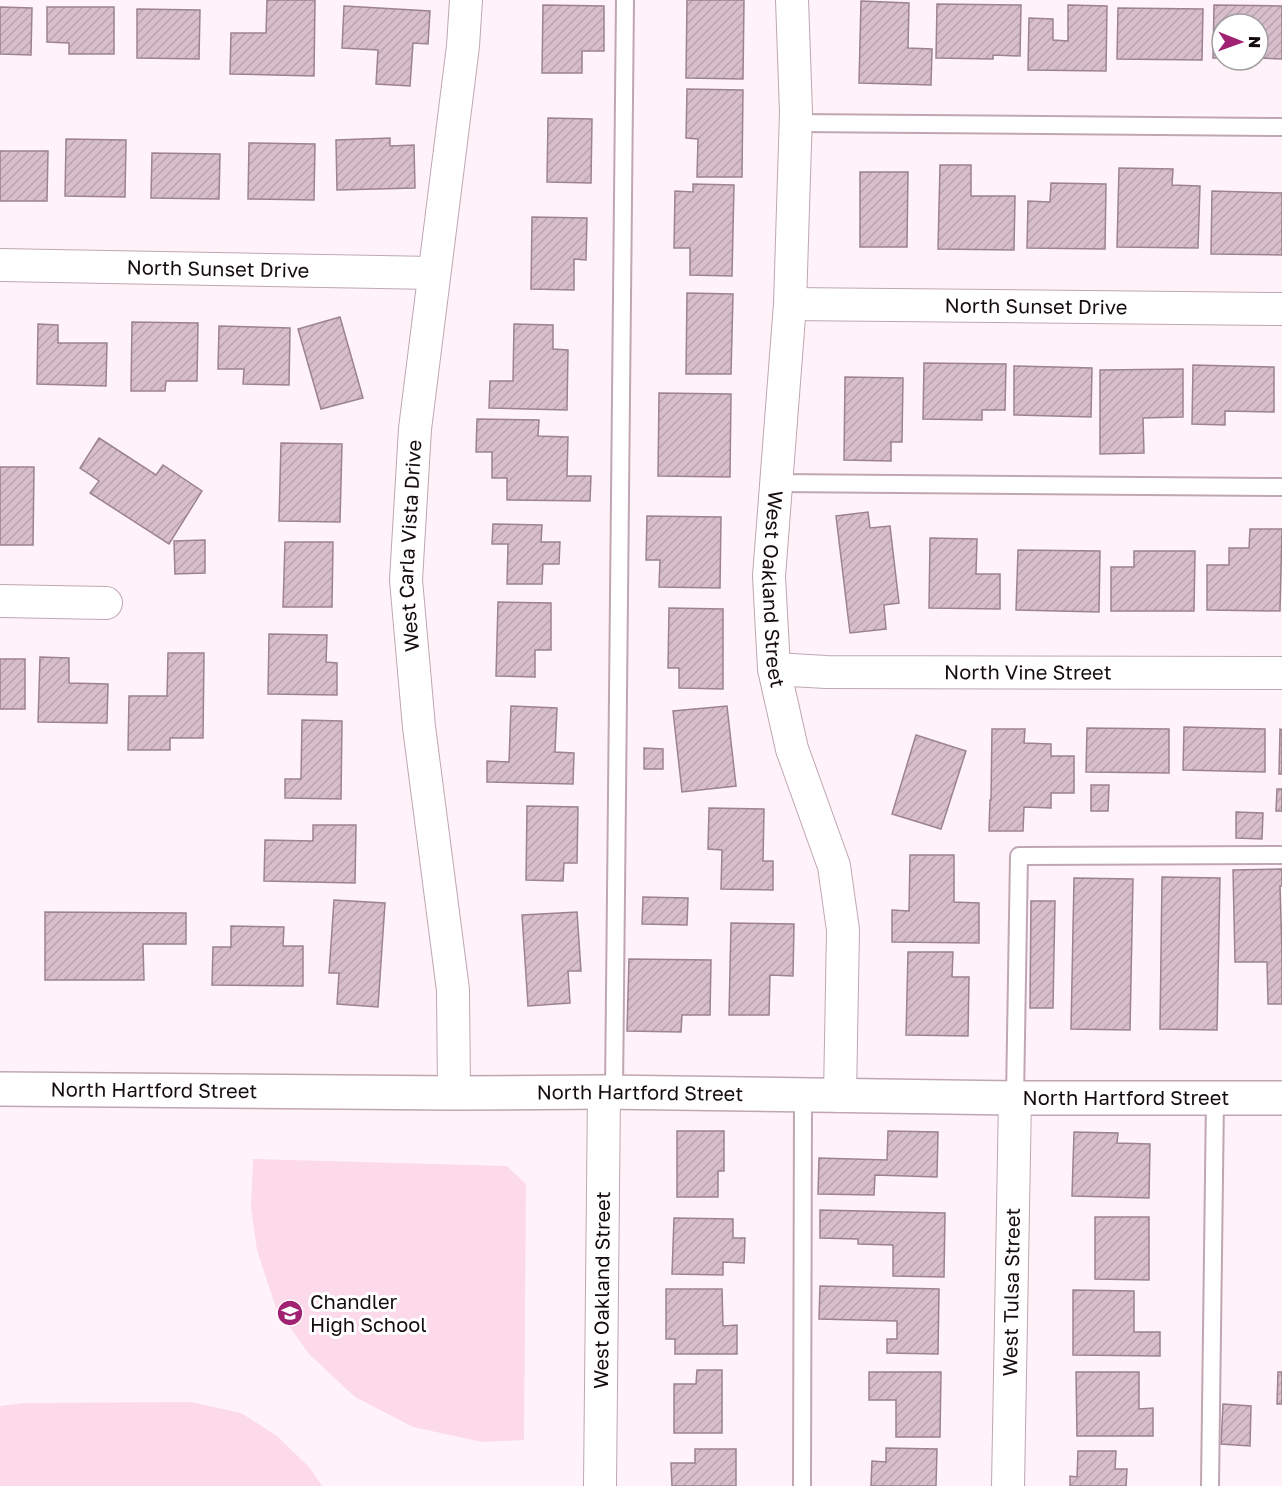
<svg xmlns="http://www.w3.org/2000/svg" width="1282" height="1486" viewBox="0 0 1282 1486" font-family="'Golos Text',sans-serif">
  <defs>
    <pattern id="building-hatch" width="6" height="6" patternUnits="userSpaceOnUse" patternTransform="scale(1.5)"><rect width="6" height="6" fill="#d8becb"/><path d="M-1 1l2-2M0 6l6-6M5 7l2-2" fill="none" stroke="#b8a2ad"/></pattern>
  </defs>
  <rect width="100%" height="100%" fill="#fff3f9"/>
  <path fill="#fcdaea" d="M253 1159 507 1166 526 1184 524 1440 482 1442 413 1427 355 1397 309 1354 276 1308 257 1250 251 1208Z
    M191 1402 241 1413 277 1436 309 1467 322 1486H0V1406L25 1403Z"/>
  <path fill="url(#building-hatch)" stroke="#9c838f" stroke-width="1.5" d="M267 0H315L314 76 230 74 231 33H266Z
    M687 0H744L743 79 686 78Z
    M861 1 909 3 908 48 932 49 931 85 859 83Z
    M937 4 1021 5 1020 56 993 55V59L936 58Z
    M543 5 604 6V51H582V73H542Z
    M1068 5 1107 6 1106 71 1028 70 1029 18 1053 19V40L1068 41Z
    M1214 5 1282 6V59L1258 58V24H1222V58H1213Z
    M344 6 430 11 428 44 413 43 410 86 376 84 378 50 342 48Z
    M0 7 32 8 31 55 0 54Z
    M47 7H114V54H69V43L47 42Z
    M1118 8 1203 9 1202 60 1117 59Z
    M137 9 200 10 199 59 137 58Z
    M687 89 743 90 742 177H697L698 139 686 138Z
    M548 118 592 119 591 183 547 182Z
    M390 138V146L414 145 415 188 337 190 336 140Z
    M66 139 126 140 125 197 65 196Z
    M249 143 315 144 314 200 248 199Z
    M0 151H48L47 201H0Z
    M152 153 220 154 219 199 151 198Z
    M940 165H971V196H1015L1014 250 938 249Z
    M1119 168 1173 169 1172 185 1200 186 1198 248 1117 247Z
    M860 172H908L907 247H860Z
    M1051 183 1106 184 1105 249 1027 248 1028 201 1050 202Z
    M693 184 734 185 732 276 690 275V248H674L675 191 693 192Z
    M1212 191 1282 193V255L1211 254Z
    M532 217 587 218 586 260 574 259V290L531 289Z
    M687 293 733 294 731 374H686Z
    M340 317 363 398 321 409 298 329Z
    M132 322 198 323 197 381H166L165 391H131Z
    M38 324 58 325V343H107L106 386 37 384Z
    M514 324 553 325V349L568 350 567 410 489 408 490 381H513Z
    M219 326 290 328 289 385 243 384 244 369H218Z
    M924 363 1006 364 1005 410H982V420L923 419Z
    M1193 365 1274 367V412L1225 411V425L1192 424Z
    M1014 366 1092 368 1091 417 1014 415Z
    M1183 369V417L1143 418 1144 453 1100 454V370Z
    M845 377 903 378 902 442H891V461L844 460Z
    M659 393 731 394 730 477 658 476Z
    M477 419 539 420 538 436 568 437 567 476H591L590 501 507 500V478H492V452H476Z
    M99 438 156 475 163 465 202 491 169 544 90 493 99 481 80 468Z
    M281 443 342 444 340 522 279 521Z
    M0 467H34L33 545H0Z
    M868 512 870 528 890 526 899 603 884 605 886 629 850 633 836 516Z
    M647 516 721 517 720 588 659 587 660 560H646Z
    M493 524 542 525 541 542H560L559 564H543L542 584H507L508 544H492Z
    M1250 529H1282L1280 611 1207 610V565H1229V548H1249Z
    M930 538 977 539 976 574H1000V609L929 608Z
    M205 540V573L175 574 174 541Z
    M285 542H333L332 607H283Z
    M1018 550 1100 551 1099 612 1016 610Z
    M1134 551H1195L1194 611H1111V567H1134Z
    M498 602 551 603V650H535V677L496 676Z
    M669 608 723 609V689L679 688V668H668Z
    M269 634 327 635 326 662 337 663V695L268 694Z
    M168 653H204L203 738H170V750H128L129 696H167Z
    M40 657 69 658V683L108 684 107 723 38 722Z
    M0 659H25V709H0Z
    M511 706 557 708 555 752 574 753 573 784 487 782V761L509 762Z
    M727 706 736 786 682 792 673 711Z
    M302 720 342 721 341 799 285 798V779H301Z
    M1184 727 1265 729V772L1183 770Z
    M1087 728 1169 729V773L1086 772Z
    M992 729H1025L1024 743 1051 744V756H1074V793H1051V808L1024 807 1023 831H989L990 800H991Z
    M1280 729 1282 730V774H1279Z
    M916 735 966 751 941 829 892 814Z
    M644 748 663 749V769H644Z
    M1091 785H1109L1108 811H1091Z
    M1277 789H1282V811H1276Z
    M527 806 578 807 577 863H564L563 881 526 880Z
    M709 808 764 809 763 861H773V890L721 889 722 850 708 849Z
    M1236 812 1263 813 1262 839 1236 838Z
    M313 825H356L355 883 264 881 265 840 313 841Z
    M910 855H954V902L979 903V943L892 942V910L909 911Z
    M1282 869V886H1280L1282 952V1004H1268L1267 962H1235L1233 870Z
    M1162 877 1220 878 1217 1030 1160 1029Z
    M1074 878 1133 879 1130 1030 1071 1029Z
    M643 897 688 898 687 925 642 924Z
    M334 900 385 903 378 1007 337 1004 339 973H329Z
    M1031 901H1055L1053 1008H1030Z
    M45 912 186 913V944H143L144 980H45Z
    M577 912 581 971H568L570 1003 528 1006 522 915Z
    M731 923 794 924 793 976 770 975 769 1015H729Z
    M231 926 284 927 283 946H303V986L212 985 213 947H231Z
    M908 952H953L952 977H969L968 1036 906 1035Z
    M629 959 711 960 710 1015H682L681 1032 627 1031Z
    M677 1131H724V1171H718V1197H677Z
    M888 1131 938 1132 937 1177 875 1175 874 1195 818 1194 819 1158 887 1160Z
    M1074 1132 1118 1133 1117 1143 1150 1144 1149 1198 1072 1196Z
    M820 1210 945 1213 944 1277 893 1276V1245L858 1244V1239L820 1238Z
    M1095 1217H1149V1280L1095 1279Z
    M674 1218 733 1219V1238H745L744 1263 723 1262V1275L672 1274Z
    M820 1286 939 1289 938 1354 887 1353V1339H897V1321L819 1319Z
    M666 1289H722L723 1326 737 1325V1354H675V1339H666Z
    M1073 1290 1134 1291V1332H1160V1356L1073 1355Z
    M697 1370H722V1433H674V1384H696Z
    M869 1372H941L940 1437H896V1400H869Z
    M1076 1372H1139V1409L1153 1408V1436H1077Z
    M1278 1372H1282V1404H1277Z
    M1223 1404 1251 1406 1250 1446 1221 1444Z
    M886 1448 937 1449 936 1486H871L872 1461 886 1462Z
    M695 1449H736V1486H672L671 1463H695Z
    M1078 1451H1116L1115 1469H1127L1126 1486H1070V1476L1077 1477Z"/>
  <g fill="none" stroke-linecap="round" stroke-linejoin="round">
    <g stroke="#c0a6b3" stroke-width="20">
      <path id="service" d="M796 123 1282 127
        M777 483 1282 487
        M614 1092 625 0
        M1015 1098 1019 856 1282 855
        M802 1486 803 1096
        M1210 1486 1215 1099"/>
    </g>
    <g stroke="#c0a6b3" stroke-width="34">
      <g id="minor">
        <path id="s1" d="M792 0 796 112 790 304 769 576 774 669 790 740 792 749 834 866 843 930 840 1096"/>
        <path id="s2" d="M0 265 434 273"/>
        <path id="s3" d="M790 304 1282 309"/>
        <path d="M0 601 106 603"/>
        <path id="s4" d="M774 669 826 672 1282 673"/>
        <path id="s5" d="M454 1093 453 990 419 727 406 580 415 429 463 46 466 0"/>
        <path id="s6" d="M600 1486 604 1092"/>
        <path id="s7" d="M1008 1486 1015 1098"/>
      </g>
    </g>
    <g stroke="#c0a6b3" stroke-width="36">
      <g id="tertiary">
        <path id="s8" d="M0 1089 454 1093 604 1092 1015 1098H1282"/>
      </g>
    </g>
    <use href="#service" stroke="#fff" stroke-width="16"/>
    <use href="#minor" stroke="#fff" stroke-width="32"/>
    <use href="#tertiary" stroke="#fff" stroke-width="33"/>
  </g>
  <defs>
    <g id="school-disc" transform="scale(1.35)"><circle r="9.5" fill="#a12173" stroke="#fff"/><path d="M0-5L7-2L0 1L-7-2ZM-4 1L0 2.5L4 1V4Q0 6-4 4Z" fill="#fff"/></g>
  </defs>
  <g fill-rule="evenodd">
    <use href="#school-disc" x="290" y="1313"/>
  </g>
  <g text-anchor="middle" stroke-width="6" stroke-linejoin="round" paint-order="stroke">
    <g font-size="20" fill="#150c11" stroke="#fff">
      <text dy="7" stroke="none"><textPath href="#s2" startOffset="218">North Sunset Drive</textPath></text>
      <text dy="7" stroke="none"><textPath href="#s3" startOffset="246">North Sunset Drive</textPath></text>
      <text dy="7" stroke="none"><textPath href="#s5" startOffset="550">West Carla Vista Drive</textPath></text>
      <text dy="7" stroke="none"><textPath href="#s1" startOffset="590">West Oakland Street</textPath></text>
      <text dy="7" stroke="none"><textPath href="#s4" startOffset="254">North Vine Street</textPath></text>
      <text dy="7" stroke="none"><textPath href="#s8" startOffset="154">North Hartford Street</textPath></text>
      <text dy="7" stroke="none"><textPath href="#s8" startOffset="640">North Hartford Street</textPath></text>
      <text dy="7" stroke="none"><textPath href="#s8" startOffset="1126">North Hartford Street</textPath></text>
      <text dy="7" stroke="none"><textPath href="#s6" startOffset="196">West Oakland Street</textPath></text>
      <text dy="7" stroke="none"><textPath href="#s7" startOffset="194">West Tulsa Street</textPath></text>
    </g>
    <g font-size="20" fill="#150c11" stroke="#fff" text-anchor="start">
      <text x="310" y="1309">Chandler<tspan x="310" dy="23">High School</tspan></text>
    </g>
  </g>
  <g transform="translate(1240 42) rotate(91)"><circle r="28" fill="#ffffff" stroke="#a19ea0" stroke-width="1.5"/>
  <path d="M0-4.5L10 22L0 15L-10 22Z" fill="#a12173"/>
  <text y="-9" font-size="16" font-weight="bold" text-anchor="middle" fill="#150c11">N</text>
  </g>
</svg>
